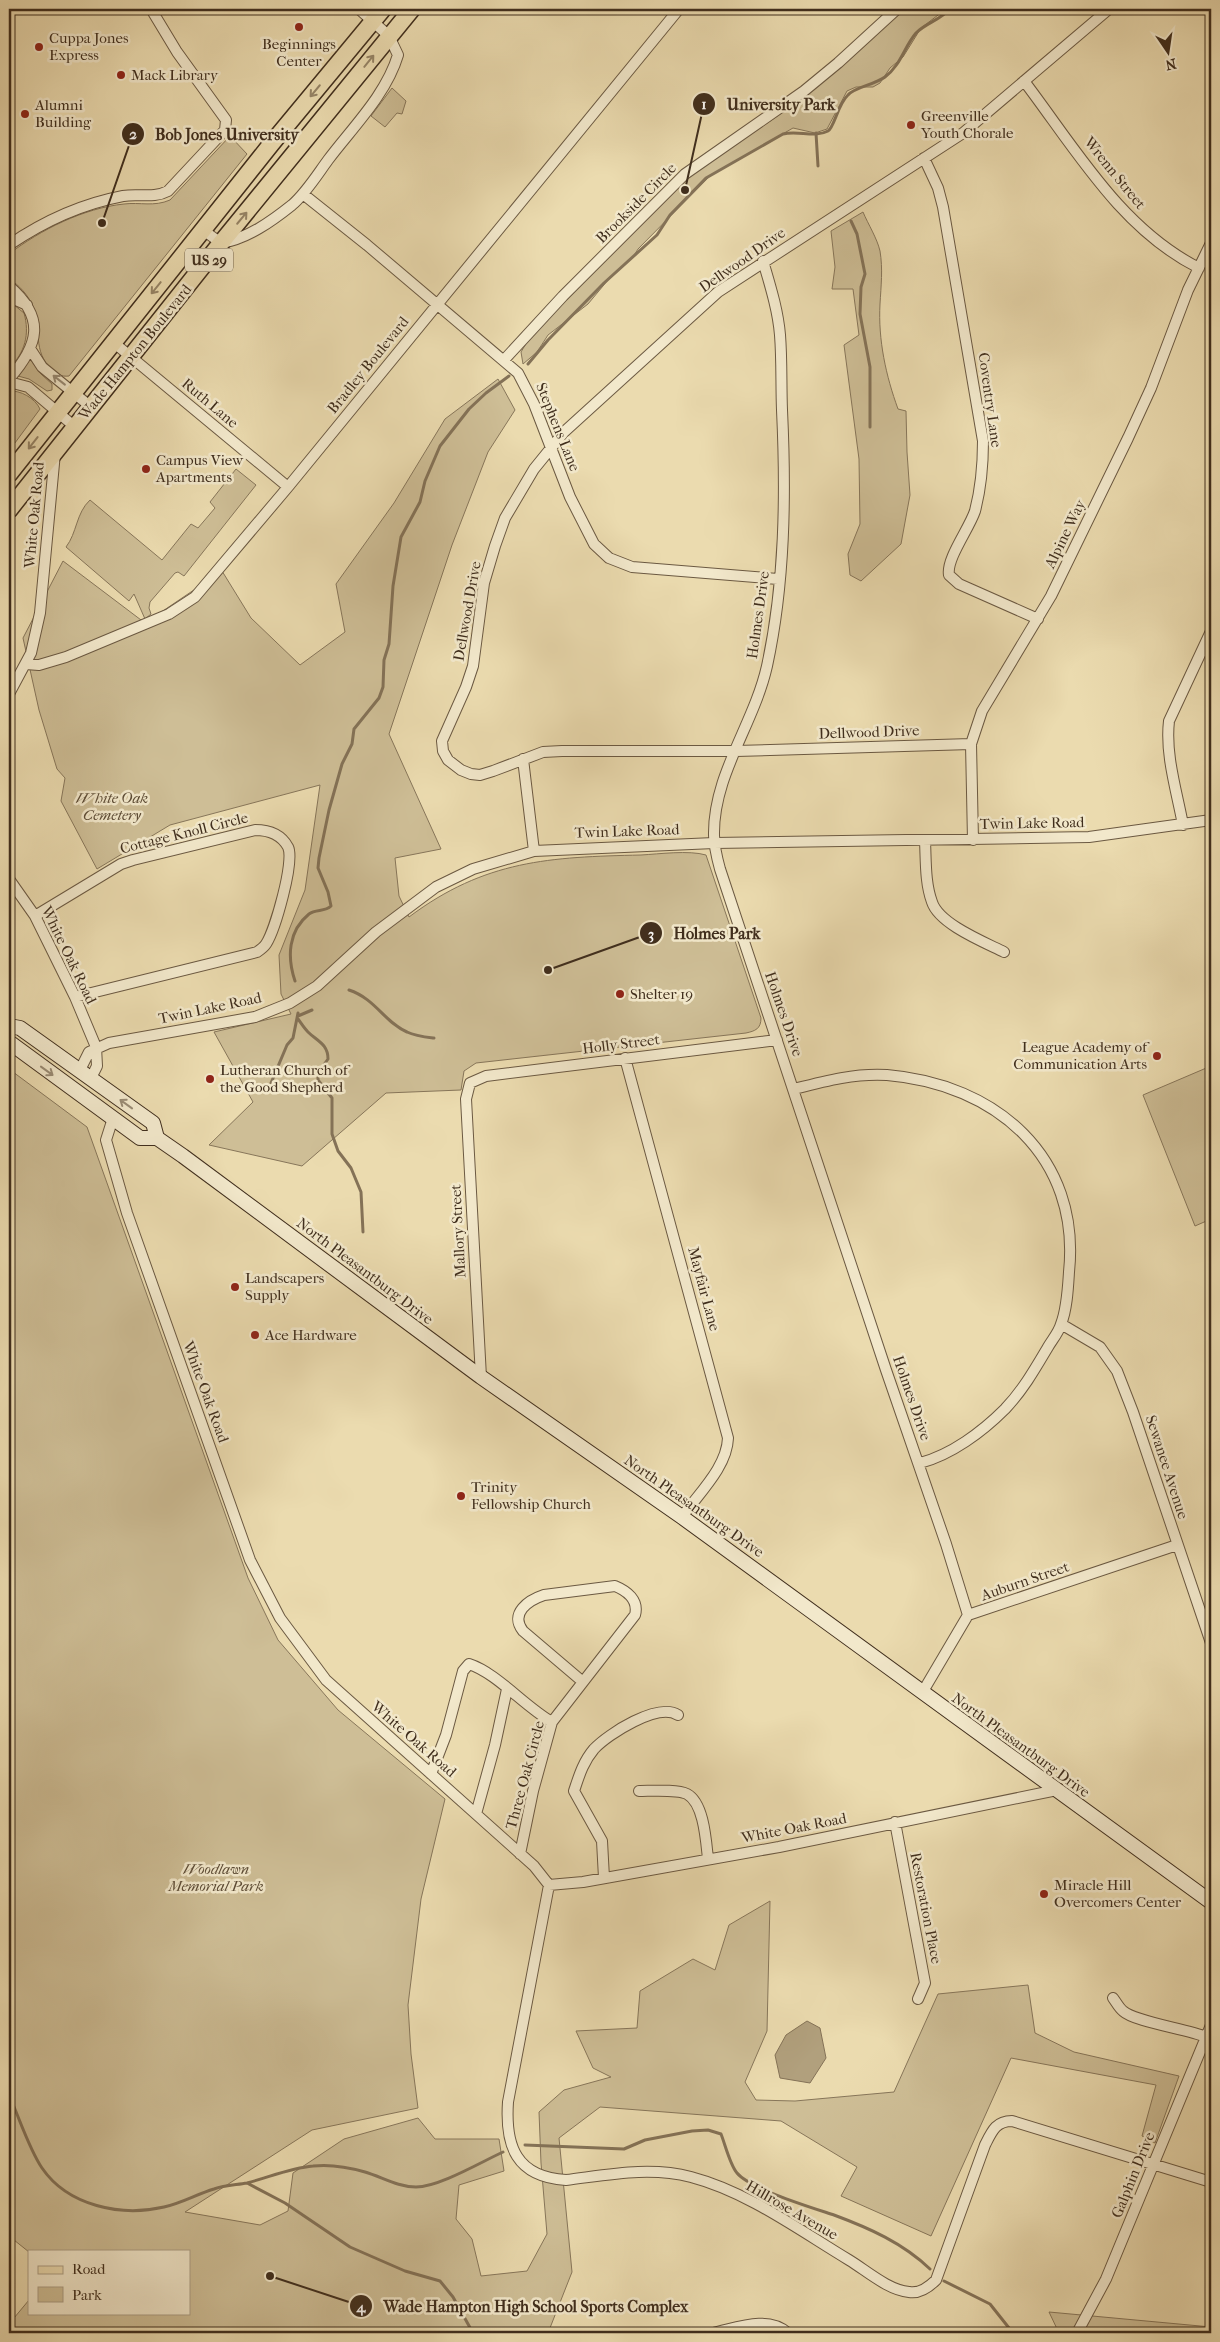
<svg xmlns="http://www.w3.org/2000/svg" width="1220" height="2342" viewBox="0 0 1220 2342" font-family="'IM FELL French Canon',serif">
  <rect width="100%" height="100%" fill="#ebdbaf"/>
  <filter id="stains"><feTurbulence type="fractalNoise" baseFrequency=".004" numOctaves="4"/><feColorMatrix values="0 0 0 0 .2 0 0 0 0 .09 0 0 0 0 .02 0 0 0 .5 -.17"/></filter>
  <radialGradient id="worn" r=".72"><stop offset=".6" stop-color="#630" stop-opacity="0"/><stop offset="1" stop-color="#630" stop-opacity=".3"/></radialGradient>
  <path fill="#cebe96" stroke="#87765a" d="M903 9H946L921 28 903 57 890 68 880 83 873 87H856L847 91 827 129 815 133 793 128 711 175 638 249 633 257 608 280 588 304 548 335 537 352 523 364 521 352 530 337 681 183C717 154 757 132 794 104 833 76 868 42 903 9Z
    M392 88 406 101 402 114 397 113 385 127 371 116Z
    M230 136 247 154 69 376C61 377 57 374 52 369 32 352 42 329 33 307 28 294 19 286 9 278V254C40 230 84 208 124 204 140 202 154 207 170 200Z
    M863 212C868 224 877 238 880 251 883 269 881 286 880 304 878 340 886 376 898 409L906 411 907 452 910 495 901 544 861 581 850 575 848 554 860 524 859 459 844 345 859 335 853 289H832L835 267 831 231Z
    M9 301 24 313C30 334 25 353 9 368Z
    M30 359 41 374 52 384V390L47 391 29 379 18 376Z
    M498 379 515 410 488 452 452 545 389 734 441 849 395 858 399 896 409 917C485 860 550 857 641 855 659 854 689 850 706 855L761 1018C761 1029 755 1031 746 1033L476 1063 464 1071 461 1090 386 1093 302 1166 209 1145 253 1102 214 1032 291 1014 281 994 279 955 305 890 320 785 170 825 97 869 61 801 65 778 57 769 39 710 23 638 63 561 145 623 222 571 251 618 300 665 345 632 336 584 394 503 445 419Z
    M9 391C20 390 35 398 40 409L9 451Z
    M236 469 256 485 184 576 178 572 175 573 150 602 149 608 151 614 145 619 134 594 129 601 66 547C77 533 76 513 90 500L162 560 191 524 198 528 215 508 210 502Z
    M1211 1066V1219L1195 1226 1143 1095Z
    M9 1069 87 1127 248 1578 278 1640 338 1710 445 1799 421 1899 408 2005 411 2054 418 2108 312 2130 185 2212 260 2225 288 2211 293 2173 344 2139 418 2118 435 2139H499L504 2171 459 2185 456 2219 472 2239 481 2276 527 2271 547 2234 541 2163 539 2112 564 2090 611 2077 593 2068 576 2031 637 2028 640 1991 693 1959 715 1970 729 1925 770 1901 767 2031 745 2082 756 2100 795 2101 894 2092 938 1994 1028 1985 1035 2033 1074 2052 1179 2076 1155 2143 1142 2136 1156 2085 1011 2058 931 2236 841 2196 857 2167 781 2121 600 2107 559 2138 572 2272 548 2333H9V2324L29 2300V2313H189V2251L29 2252 9 2236Z
    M1049 2312 1211 2327V2333H1059Z"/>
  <path fill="#b1a07d" stroke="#847257" d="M807 2021 820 2028 826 2058 810 2083 780 2078 775 2055 786 2035Z"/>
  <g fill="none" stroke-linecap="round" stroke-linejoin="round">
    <path stroke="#847257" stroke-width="3" d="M816 133 818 166
      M851 221 857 234 865 274 861 287 860 314 870 367V427
      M528 364 548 340 604 283 657 235 670 215 706 178 783 134C797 130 815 138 828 131 834 128 838 104 848 95 855 87 874 85 885 77 901 65 904 47 916 33 926 23 940 20 950 9
      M295 981C287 957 288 931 309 914 316 909 325 912 331 906L328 892 318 868 319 858 329 810 342 764 352 744 354 729 379 698 383 687 384 660 389 644 393 586 401 537 420 502 425 481 440 446 469 409 486 393 509 376
      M349 990C376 999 384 1022 407 1032 415 1036 425 1037 434 1038
      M298 1016 312 1010
      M298 1019C301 1023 304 1028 308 1032 317 1041 328 1044 328 1059L318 1073V1080L332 1098V1134L338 1151 351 1168 361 1192 363 1232
      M271 1083 287 1045 293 1038 298 1013
      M9 2095C19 2117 29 2149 42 2168 68 2206 121 2217 164 2207 182 2203 197 2194 214 2189 225 2185 236 2185 247 2183 270 2177 290 2168 313 2166 331 2164 348 2167 365 2172 382 2177 398 2187 416 2187 439 2187 481 2162 503 2152
      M525 2145 624 2149 645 2140 692 2131 708 2130 721 2134C725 2144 730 2165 737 2173 750 2189 813 2208 834 2215 869 2228 903 2243 930 2269
      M247 2183 285 2203 350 2247 405 2271 440 2281 453 2297 473 2333
      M944 2281 990 2304 1013 2333"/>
    <g stroke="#6b5942" stroke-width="12">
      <path id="minor" d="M1024 81C1075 148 1121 229 1199 268
        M924 158 938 188 943 207 983 441C983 464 981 488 975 511 969 529 946 559 949 575L959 584 1038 619
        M303 194 367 245 518 373 534 404 570 497 594 544 609 558 632 567 778 579
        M203 230 221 243C247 239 272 221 292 205 306 193 317 175 328 160 352 128 386 95 398 55L389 36 359 9
        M9 245C44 221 81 204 123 196 139 193 153 199 168 191L225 130 226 120 177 52 151 9
        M763 261C770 285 778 310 780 335 782 360 781 385 782 410 786 495 785 583 767 666 754 724 713 775 714 835 714 847 717 858 720 869L886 1370 946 1544 968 1615
        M9 286C46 318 39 345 9 379
        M9 297 27 305
        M113 342 288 487
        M31 350 42 367 91 407
        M504 360 563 296 685 174 804 91 838 63 897 9
        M9 382 28 387 75 427
        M26 664 39 665 66 657 169 614 195 597 288 487 679 9
        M9 694 31 653 40 613 55 453
        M971 744 736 751H562L543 752 493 771 480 775 471 774 461 770 448 760 443 751 442 741 466 687 473 666 484 583 495 546 505 518 534 469 564 432 718 292 963 133 1109 9
        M523 759 534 851
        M1183 825C1177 792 1165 755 1169 721L1211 631
        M973 840 971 744 982 711 1051 596 1128 438 1151 388 1188 290 1211 243
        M925 841C926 861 925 883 932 902 939 924 984 942 1004 952
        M9 879 35 916 75 997 96 1047 97 1066 91 1078
        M35 916 121 864 133 860 255 830C268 830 281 834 288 847 295 861 275 930 266 944 264 947 260 950 257 952L75 997
        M625 1058 728 1438C727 1467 699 1493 682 1517
        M80 1070 89 1052 109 1043 255 1017 290 1003 317 986 376 932 436 887 473 869 534 851 714 843 1089 837 1211 820
        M794 1089C825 1081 855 1073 887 1075 996 1084 1081 1157 1069 1272 1068 1288 1067 1309 1061 1324 1059 1332 1052 1340 1048 1347 1035 1369 1023 1390 1005 1409 982 1432 951 1455 920 1463
        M113 1118 106 1140 127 1213 250 1560 280 1618 326 1680 534 1866 549 1885 583 1882 779 1847 1057 1790
        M1061 1324 1100 1347 1117 1371 1133 1412 1211 1643
        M481 1377 466 1099 470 1083 486 1076 777 1040
        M615 1586C627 1591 639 1600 635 1615L583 1682 523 1631C509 1613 529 1600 544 1595Z
        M922 1693 968 1615 1177 1545
        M431 1774 446 1735 463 1671 469 1664C497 1673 525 1707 552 1722
        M639 1791C651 1791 677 1789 687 1794 704 1803 706 1841 708 1859
        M476 1814 495 1745 507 1689
        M895 1822 925 1983 918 1999
        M520 1854 533 1791 552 1722 583 1682
        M604 1878 602 1841 574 1791C579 1776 583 1762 594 1749 608 1734 658 1702 678 1715
        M549 1885 508 2102C505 2146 516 2177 566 2180 607 2175 649 2166 691 2177 748 2192 799 2230 849 2260 867 2271 888 2290 909 2292 920 2294 929 2287 936 2280L985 2145C992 2131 996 2121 1012 2121L1211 2182
        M1113 1998C1116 2002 1119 2008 1123 2011 1135 2022 1187 2029 1206 2037
        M713 2333C737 2328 767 2315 788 2333
        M1077 2333 1106 2279 1211 2025"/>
    </g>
    <g stroke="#402e1d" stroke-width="16">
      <path id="secondary" d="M9 1026 20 1028 153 1123 157 1138
        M9 1042 140 1138H157L183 1156 481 1377 682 1517 1211 1902"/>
    </g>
    <g stroke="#402e1d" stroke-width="19">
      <path id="primary" d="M9 474 272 143 383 9
        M9 510 221 243 412 9"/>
    </g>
    <use href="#minor" stroke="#f2e8cb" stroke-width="10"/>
    <use href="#secondary" stroke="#f2e8cb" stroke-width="14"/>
    <use href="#primary" stroke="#ebdbaf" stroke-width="16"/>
  </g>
  <defs><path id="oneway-shaft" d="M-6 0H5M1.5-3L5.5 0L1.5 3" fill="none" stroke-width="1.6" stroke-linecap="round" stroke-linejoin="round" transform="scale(1.25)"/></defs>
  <g stroke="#968466">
    <use href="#oneway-shaft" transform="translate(369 61) rotate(-51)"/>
    <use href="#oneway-shaft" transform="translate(315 91) rotate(130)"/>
    <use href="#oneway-shaft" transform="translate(242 218) rotate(-50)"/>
    <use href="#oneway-shaft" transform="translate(156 288) rotate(129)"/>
    <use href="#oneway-shaft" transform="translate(33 443) rotate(128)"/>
  </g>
  <g stroke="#998b74">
    <use href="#oneway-shaft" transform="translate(59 380) rotate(-142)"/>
    <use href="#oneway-shaft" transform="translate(47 1071) rotate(36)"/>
    <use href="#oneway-shaft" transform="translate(126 1104) rotate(-144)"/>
  </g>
  <g fill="#8f2418" stroke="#f2e8cb" stroke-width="2">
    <circle cx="299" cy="27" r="5"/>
    <circle cx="39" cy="47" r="5"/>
    <circle cx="121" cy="75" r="5"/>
    <circle cx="25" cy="114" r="5"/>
    <circle cx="911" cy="125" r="5"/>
    <circle cx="146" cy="469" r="5"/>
    <circle cx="620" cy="994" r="5"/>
    <circle cx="1157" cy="1056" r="5"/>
    <circle cx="210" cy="1079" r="5"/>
    <circle cx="235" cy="1287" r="5"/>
    <circle cx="255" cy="1335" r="5"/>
    <circle cx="461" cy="1496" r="5"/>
    <circle cx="1044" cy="1894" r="5"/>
  </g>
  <g text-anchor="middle" stroke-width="5" stroke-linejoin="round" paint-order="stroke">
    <rect fill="#f2e8cb" stroke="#756651" stroke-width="1" x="185" y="248.5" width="48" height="23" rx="4"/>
    <g font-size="14" font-weight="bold" fill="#402e1d">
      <text x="209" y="265">US 29</text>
    </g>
    <g font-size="15" fill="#402e1d" stroke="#f2e8cb" text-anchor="start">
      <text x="49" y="43">Cuppa Jones<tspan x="49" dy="17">Express</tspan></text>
      <text x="299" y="49" text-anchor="middle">Beginnings<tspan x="299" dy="17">Center</tspan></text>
      <text x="131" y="80">Mack Library</text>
      <text x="35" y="110">Alumni<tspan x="35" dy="17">Building</tspan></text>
      <text x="921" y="121">Greenville<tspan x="921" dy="17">Youth Chorale</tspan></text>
      <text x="156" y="465">Campus View<tspan x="156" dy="17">Apartments</tspan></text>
      <text x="630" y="999">Shelter 19</text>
      <text x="1147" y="1052" text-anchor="end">League Academy of<tspan x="1147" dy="17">Communication Arts</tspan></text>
      <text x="220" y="1075">Lutheran Church of<tspan x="220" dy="17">the Good Shepherd</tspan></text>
      <text x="245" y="1283">Landscapers<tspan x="245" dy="17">Supply</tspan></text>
      <text x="265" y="1340">Ace Hardware</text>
      <text x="471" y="1492">Trinity<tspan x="471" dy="17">Fellowship Church</tspan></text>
      <text x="1054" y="1890">Miracle Hill<tspan x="1054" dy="17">Overcomers Center</tspan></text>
    </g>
    <g font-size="15" fill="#402e1d" stroke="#f2e8cb">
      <text transform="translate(1115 173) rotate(51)" y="5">Wrenn Street</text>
      <text transform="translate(636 203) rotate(-45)" y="5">Brookside Circle</text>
      <text transform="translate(742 260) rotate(-35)" y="5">Dellwood Drive</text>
      <text transform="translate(135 352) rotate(-51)" y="5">Wade Hampton Boulevard</text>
      <text transform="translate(368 365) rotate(-51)" y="5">Bradley Boulevard</text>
      <text transform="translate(990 400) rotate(82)" y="5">Coventry Lane</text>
      <text transform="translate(210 403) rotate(40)" y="5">Ruth Lane</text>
      <text transform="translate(558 427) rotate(68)" y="5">Stephens Lane</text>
      <text transform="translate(34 515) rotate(-85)" y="5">White Oak Road</text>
      <text transform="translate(1065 534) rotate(-64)" y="5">Alpine Way</text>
      <text transform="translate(467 611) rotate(-80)" y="5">Dellwood Drive</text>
      <text transform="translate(758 615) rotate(-82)" y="5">Holmes Drive</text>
      <text transform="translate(869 732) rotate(-2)" y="5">Dellwood Drive</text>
      <text transform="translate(1032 823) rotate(-1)" y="5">Twin Lake Road</text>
      <text transform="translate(627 831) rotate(-2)" y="5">Twin Lake Road</text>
      <text transform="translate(184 833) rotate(-14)" y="5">Cottage Knoll Circle</text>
      <text transform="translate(69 955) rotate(64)" y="5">White Oak Road</text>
      <text transform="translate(210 1008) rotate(-12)" y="5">Twin Lake Road</text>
      <text transform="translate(784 1014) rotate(71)" y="5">Holmes Drive</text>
      <text transform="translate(621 1044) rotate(-7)" y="5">Holly Street</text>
      <text transform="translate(458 1231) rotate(-93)" y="5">Mallory Street</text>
      <text transform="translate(365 1271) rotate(37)" y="5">North Pleasantburg Drive</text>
      <text transform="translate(704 1289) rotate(75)" y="5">Mayfair Lane</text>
      <text transform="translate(206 1392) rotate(70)" y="5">White Oak Road</text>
      <text transform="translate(912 1398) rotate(71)" y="5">Holmes Drive</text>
      <text transform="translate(1167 1467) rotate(72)" y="5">Sewanee Avenue</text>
      <text transform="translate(694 1506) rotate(35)" y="5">North Pleasantburg Drive</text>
      <text transform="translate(1025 1581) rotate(-19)" y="5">Auburn Street</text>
      <text transform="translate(414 1739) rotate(41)" y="5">White Oak Road</text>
      <text transform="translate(1021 1745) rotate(36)" y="5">North Pleasantburg Drive</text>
      <text transform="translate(525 1775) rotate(-75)" y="5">Three Oak Circle</text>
      <text transform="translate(794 1828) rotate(-11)" y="5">White Oak Road</text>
      <text transform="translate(926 1908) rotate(79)" y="5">Restoration Place</text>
      <text transform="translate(1133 2175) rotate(-68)" y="5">Galphin Drive</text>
      <text transform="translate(792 2210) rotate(30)" y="5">Hillrose Avenue</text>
    </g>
    <g font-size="15" font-style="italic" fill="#5c4b35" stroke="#f2e8cb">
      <text x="112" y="803">White Oak<tspan x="112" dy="17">Cemetery</tspan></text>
      <text x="216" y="1874">Woodlawn<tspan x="216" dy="17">Memorial Park</tspan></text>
    </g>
  </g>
  <path fill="none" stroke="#402e1d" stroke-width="2" d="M685 190L704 104M102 223L133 134M548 970L651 933M270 2276L361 2306"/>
  <g fill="#402e1d" stroke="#f2e8cb" stroke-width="2">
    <circle cx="685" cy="190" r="5"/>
    <circle cx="102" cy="223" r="5"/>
    <circle cx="548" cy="970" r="5"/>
    <circle cx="270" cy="2276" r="5"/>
    <circle cx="704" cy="104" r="12"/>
    <circle cx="133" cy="134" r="12"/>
    <circle cx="651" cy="933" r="12"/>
    <circle cx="361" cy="2306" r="12"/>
  </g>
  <g font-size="15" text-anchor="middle" font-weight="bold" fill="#fff">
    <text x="704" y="109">1</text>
    <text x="133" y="139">2</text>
    <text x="651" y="939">3</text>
    <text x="361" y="2312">4</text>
  </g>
  <g font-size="16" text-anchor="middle" font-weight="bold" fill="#402e1d" stroke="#f2e8cb" stroke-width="5" stroke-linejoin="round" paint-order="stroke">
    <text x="781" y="110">University Park</text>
    <text x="227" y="140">Bob Jones University</text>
    <text x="717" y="939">Holmes Park</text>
    <text x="536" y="2312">Wade Hampton High School Sports Complex</text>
  </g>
  <rect width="1220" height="2342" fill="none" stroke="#ebdbaf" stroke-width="30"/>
  <rect x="10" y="10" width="1200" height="2322" fill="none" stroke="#402e1d" stroke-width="2.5"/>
  <rect x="15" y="15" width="1190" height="2312" fill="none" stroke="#402e1d"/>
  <rect x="28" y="2250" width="162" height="65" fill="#f2e8cb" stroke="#ab9e85"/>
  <rect x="38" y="2266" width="25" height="8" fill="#ebdbaf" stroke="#ab9e85"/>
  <text x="72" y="2274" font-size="15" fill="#402e1d">Road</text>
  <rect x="38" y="2287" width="25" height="15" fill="#cebe96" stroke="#ab9e85"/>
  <text x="72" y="2300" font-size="15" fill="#402e1d">Park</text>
  <g transform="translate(1168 52) rotate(167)" stroke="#f2e8cb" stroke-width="4" paint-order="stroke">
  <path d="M0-4L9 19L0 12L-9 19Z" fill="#402e1d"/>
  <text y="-8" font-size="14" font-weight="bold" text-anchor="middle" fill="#402e1d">N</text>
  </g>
  <rect width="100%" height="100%" filter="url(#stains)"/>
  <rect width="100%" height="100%" fill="url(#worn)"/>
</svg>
